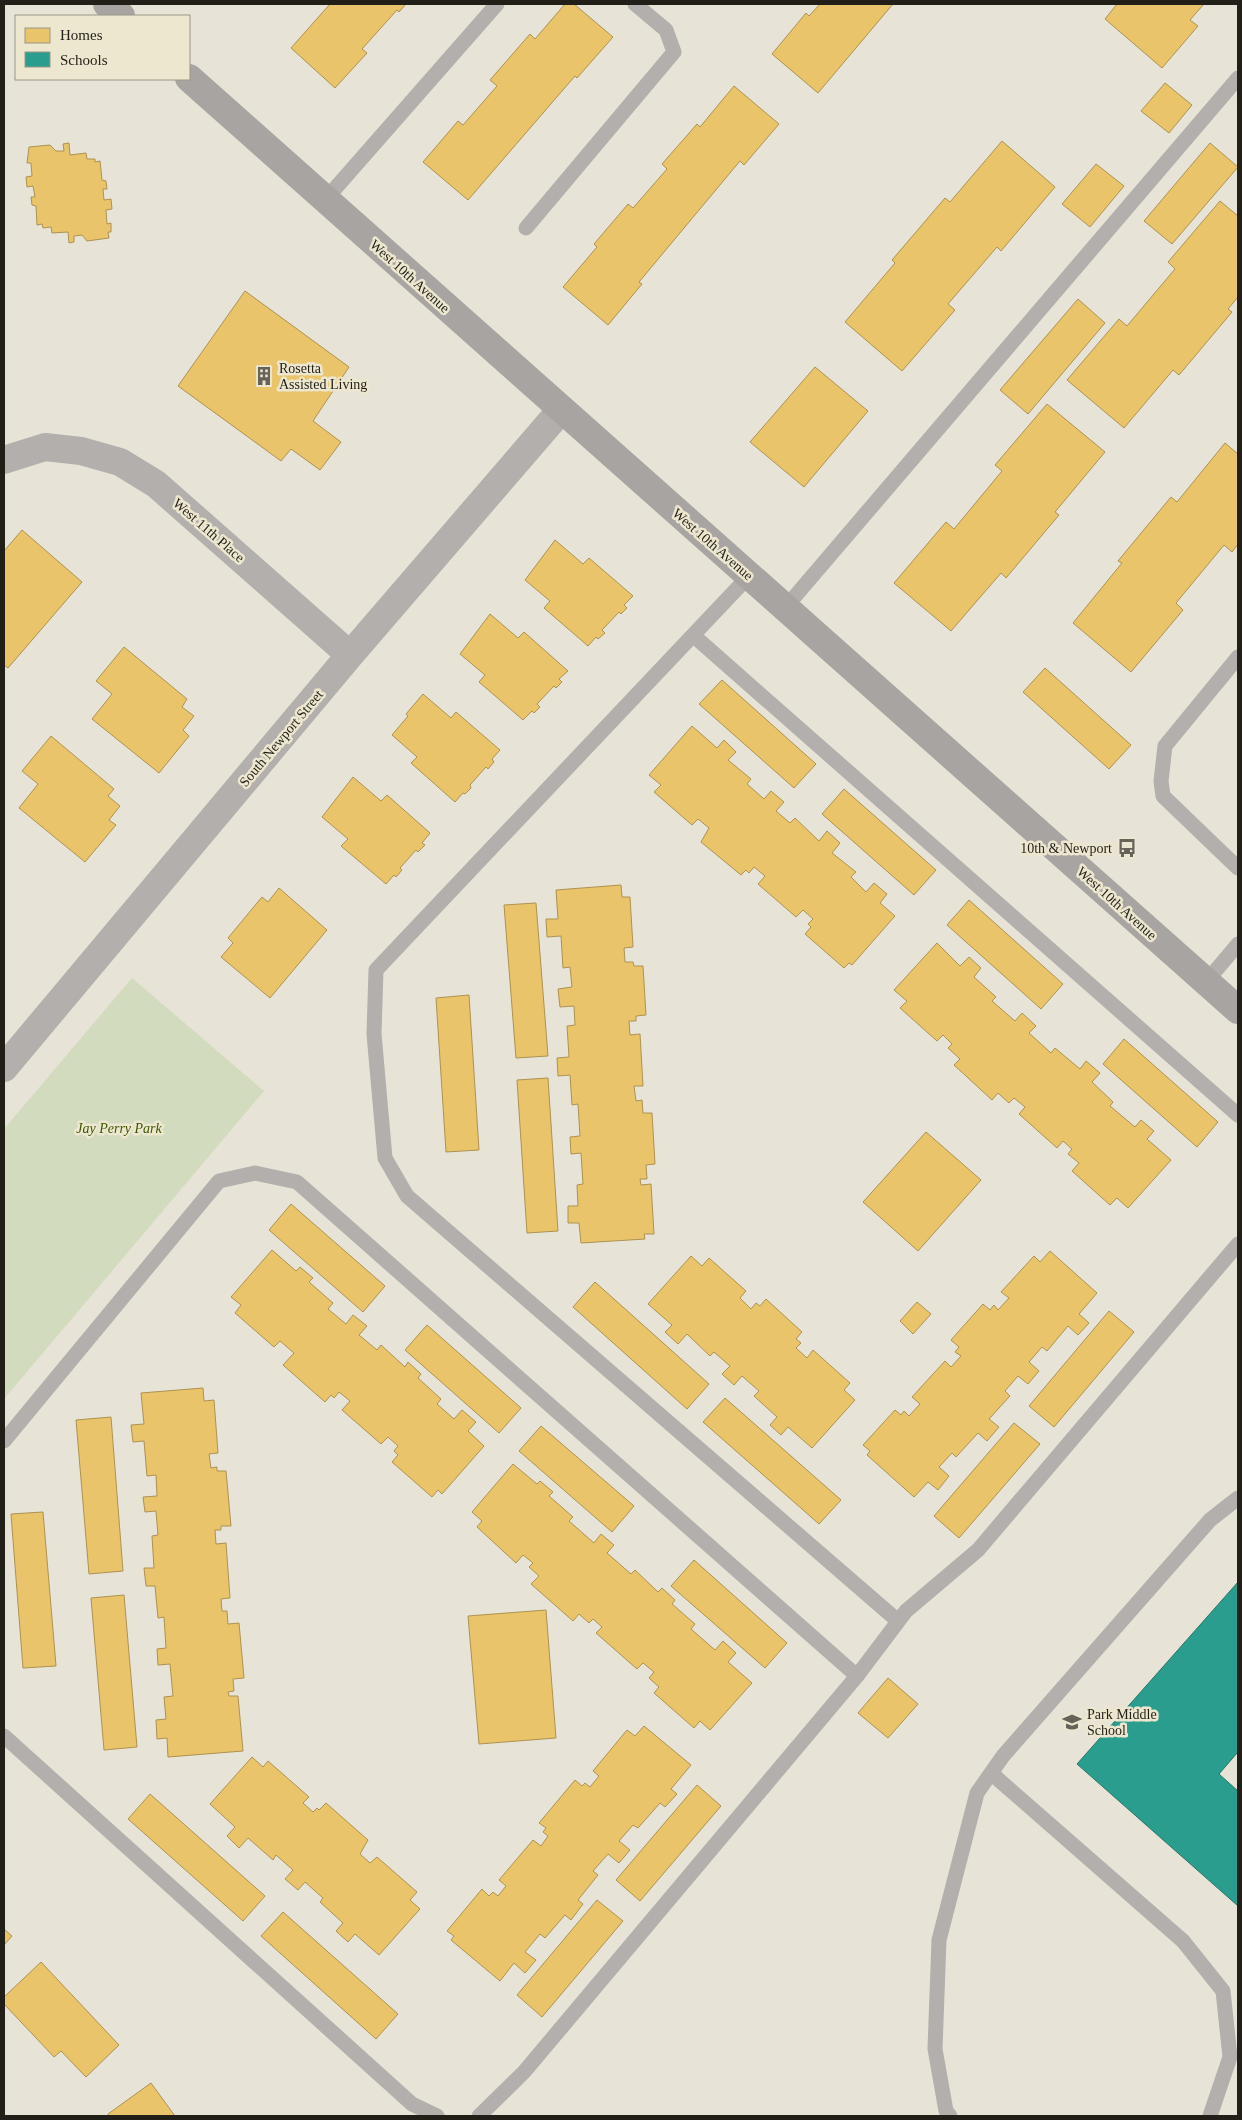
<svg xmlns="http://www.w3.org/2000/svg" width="1242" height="2120" viewBox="0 0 1242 2120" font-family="'Times New Roman',serif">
  <rect width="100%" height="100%" fill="#e7e3d6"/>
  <path fill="#d3dbbe" d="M132 978 264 1091 4 1399V1129Z"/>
  <path fill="#e9c46a" stroke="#ad9251" d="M330 4H406L399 12 397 10 362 49 367 53 335 88 291 48Z
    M565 4H574L613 37 577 78 575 76 468 200 423 162 458 121 463 125 497 86 490 80 530 34 535 39Z
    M820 4H893L818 93 772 54 806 13 809 16Z
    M1117 4H1204L1190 20 1198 26 1162 68 1105 19Z
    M1165 83 1192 105 1169 133 1141 111Z
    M734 86 779 124 744 165 740 161 639 282 642 284 608 325 563 287 597 247 594 244 628 204 633 208 667 169 662 164 697 124 700 127Z
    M1002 141 1055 187 1001 251 997 247 948 304 955 310 902 371 845 322 895 263 892 260 945 198 950 202Z
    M69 143 70 155 86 153 87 159H95V162L100 161 102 180 106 181 107 189H103L104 200 111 199 112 209 106 210 107 224 111 223V232H108L109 238 87 241 82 235 74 236V242L69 243 68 232 52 233 51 227 43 228 42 224 37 225 36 206 32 205 31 197H35L33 186 27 187 26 177 32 176 31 163H27L29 147 50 145 56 151H64L63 144Z
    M1210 143 1238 167 1172 244 1144 221Z
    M1096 164 1124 186 1090 227 1062 204Z
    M1220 201 1238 216V297L1228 309 1232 312 1179 375 1173 370 1124 428 1067 380 1119 319 1127 326 1175 269 1168 262Z
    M245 291 349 367 313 421 341 442 320 470 291 449 281 461 178 386Z
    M1078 299 1105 323 1028 414 1000 390Z
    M815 367 868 411 804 487 750 442Z
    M1047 404 1105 452 1055 512 1059 515 1006 578 1001 573 951 631 894 583 946 522 954 529 1002 471 995 465Z
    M1225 443 1238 454V544L1232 552 1224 545 1176 603 1183 610 1131 672 1073 623 1122 563 1118 561 1171 497 1177 502Z
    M22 530 82 582 8 668 4 665V551Z
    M555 540 583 564 589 558 633 596 624 605 627 608 621 614 619 612 602 630 605 633 598 639 596 637 588 646 544 608 550 601 525 580Z
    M490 614 518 638 524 632 568 671 559 679 562 682 556 688 554 686 537 704 540 707 534 713 532 711 523 720 479 682 485 675 460 654Z
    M124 647 187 699 182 707 194 716 183 730 189 736 159 773 92 719 112 694 96 681Z
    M1045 668 1131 745 1109 769 1023 692Z
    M722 680 816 764 794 788 699 704Z
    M423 694 451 718 456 712 500 750 492 759 494 762 488 769 486 767 470 785 471 788 465 794 463 793 455 802 411 763 417 757 392 735 408 716 406 714Z
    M692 726 717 748 724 740 736 752 728 760 751 779 747 784 764 799 771 791 784 802 776 811 790 823 795 818 819 841 827 831 840 843 832 853 856 872 851 877 866 892 874 883 887 894 880 903 895 916 852 965 849 963 844 968 805 934 811 927 808 924 813 919 803 910 796 917 758 884 765 876 754 867 749 873 746 870 741 875 701 842 709 828 698 819 692 825 654 792 661 785 649 775Z
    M51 736 114 789 108 796 120 806 109 820 116 825 85 862 19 808 38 784 22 771Z
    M353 777 381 801 387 795 430 833 422 843 425 845 418 852 416 850 400 868 402 870 396 877 394 875 386 884 341 846 348 839 322 817Z
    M844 789 936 870 914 895 822 814Z
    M621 885 622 897H630L633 947 624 948 625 962H633L634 966H643L646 1015 636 1016V1021H629L630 1035 640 1034 643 1086H634L636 1101 642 1100 643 1113H652L655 1164 646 1165 647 1179H640L641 1185 651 1184 654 1234H644L645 1239 581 1243 579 1223H568V1206H578L577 1185 583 1184 581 1153 571 1154 570 1137 580 1136 578 1104 572 1105 570 1075 558 1076 557 1058 569 1057 567 1026 575 1025 574 1006 560 1007 558 989 572 987 570 967 563 968 561 936 547 937 546 919H558L556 890Z
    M279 888 327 930 270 998 221 957 233 943 228 938 262 897 268 902Z
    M969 900 1063 984 1041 1009 947 925Z
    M536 903 548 1056 516 1058 504 905Z
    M937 943 960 966 969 957 981 968 974 977 996 997 992 1001 1015 1021 1022 1013 1036 1026 1029 1033 1051 1053 1055 1048 1080 1069 1086 1061 1100 1073 1092 1082 1113 1102 1110 1106 1135 1127 1141 1120 1154 1131 1147 1139 1171 1160 1128 1208 1117 1198 1110 1205 1072 1171 1079 1163 1068 1154 1072 1149 1063 1141 1057 1148 1019 1114 1025 1107 1014 1098 1009 1103 998 1093 992 1100 954 1065 960 1059 948 1048 952 1044 943 1035 937 1041 900 1008 907 1001 894 990Z
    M469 995 479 1150 446 1152 436 998Z
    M1124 1039 1218 1122 1197 1147 1103 1064Z
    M548 1078 558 1231 527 1233 517 1080Z
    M926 1132 981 1180 918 1251 863 1202Z
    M291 1204 385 1286 363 1312 269 1230Z
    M272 1250 296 1271 300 1267 313 1278 309 1282 333 1303 328 1309 346 1324 353 1315 367 1326 359 1335 377 1350 381 1345 405 1367 408 1362 421 1374 418 1378 441 1399 437 1404 454 1419 462 1410 476 1422 468 1431 484 1446 442 1494 438 1490 432 1497 392 1462 398 1455 394 1451 398 1446 388 1437 381 1444 342 1410 350 1401 339 1392 334 1398 331 1395 325 1402 283 1365 294 1353 280 1341 274 1347 235 1313 241 1305 231 1297Z
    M1050 1251 1097 1293 1079 1314 1089 1323 1078 1335 1068 1326 1047 1351 1042 1347 1029 1362 1039 1371 1028 1384 1018 1376 1005 1391 1010 1396 989 1419 999 1427 987 1441 978 1433 956 1457 952 1453 939 1467 949 1476 938 1490 928 1482 914 1497 867 1455 870 1451 863 1445 895 1410 901 1415 904 1411 909 1416 920 1404 912 1397 945 1361 951 1367 961 1356 955 1352 959 1347 951 1340 983 1304 990 1310 994 1305 998 1310 1009 1298 1001 1292 1034 1256 1040 1262Z
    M691 1256 702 1266 709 1258 746 1291 740 1298 751 1309 756 1303 760 1306 766 1299 802 1332 796 1339 801 1343 796 1348 807 1358 813 1350 850 1383 844 1390 855 1400 812 1448 788 1427 781 1435 770 1425 777 1417 754 1396 759 1391 742 1376 734 1385 722 1374 730 1366 714 1352 710 1356 687 1334 678 1344 665 1332 672 1325 648 1304Z
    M595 1282 709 1384 687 1409 573 1307Z
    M917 1302 931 1314 913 1334 900 1321Z
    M1109 1311 1134 1332 1054 1427 1029 1406Z
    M427 1325 521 1408 499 1433 405 1350Z
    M203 1388 204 1401 214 1400 218 1453 209 1454 211 1468 217 1467V1471H226L231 1526H221V1530H215L216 1544 226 1543 230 1598 221 1599 222 1611H227L228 1624 239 1623 244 1678 233 1679 234 1691 228 1692 229 1696H238L243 1751 168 1757 167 1738 157 1739 156 1720 166 1719 164 1697 173 1696 170 1664 158 1665 157 1649 166 1648 164 1617 158 1618 155 1586H146L144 1568H154L152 1536 158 1535 156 1511 145 1512 143 1497 157 1496 156 1475 147 1476 144 1441 133 1442 131 1425 144 1424 141 1393Z
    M725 1398 841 1500 819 1524 703 1422Z
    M111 1417 123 1571 89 1574 76 1420Z
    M1014 1423 1040 1444 959 1538 934 1516Z
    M541 1426 634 1506 612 1532 519 1451Z
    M513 1464 537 1484 540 1481 553 1492 549 1496 573 1517 569 1521 594 1543 601 1534 614 1545 607 1553 631 1574 635 1570 658 1592 662 1588 675 1600 672 1604 695 1624 691 1629 715 1650 723 1641 736 1653 728 1662 752 1683 710 1730 700 1721 694 1728 654 1693 659 1687 649 1678 654 1672 643 1663 637 1669 596 1633 602 1627 593 1619 589 1623 579 1614 573 1621 531 1584 539 1576 529 1567 533 1563 523 1555 516 1563 477 1527 482 1521 472 1512Z
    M43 1512 56 1666 23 1668 11 1514Z
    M694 1560 787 1643 765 1668 671 1586Z
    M124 1595 137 1747 104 1750 91 1598Z
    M546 1610 556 1738 479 1744 468 1616Z
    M888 1678 918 1704 888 1738 858 1713Z
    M644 1726 691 1765 671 1789 677 1794 665 1807 660 1803 638 1828 633 1825 619 1841 630 1850 619 1863 608 1854 593 1871 598 1875 578 1900 583 1904 571 1920 565 1915 545 1938 540 1934 525 1952 536 1960 525 1973 514 1963 500 1981 451 1940 454 1936 447 1931 482 1889 489 1896 493 1892 498 1896 506 1886 499 1880 533 1840 541 1846 548 1836 543 1832 546 1828 539 1823 575 1780 582 1786 585 1783 590 1787 599 1776 593 1771 627 1730 635 1736Z
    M252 1757 263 1767 268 1761 309 1797 303 1803 313 1812 317 1808 319 1810 326 1803 368 1840 360 1854 370 1863 377 1857 417 1892 410 1900 420 1909 379 1955 355 1934 348 1942 336 1931 343 1923 320 1902 323 1898 305 1882 298 1890 285 1879 293 1870 276 1855 273 1860 248 1838 239 1848 227 1836 235 1827 210 1804Z
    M697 1785 721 1806 640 1901 616 1880Z
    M150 1794 265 1896 243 1921 128 1819Z
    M597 1900 623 1921 542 2017 517 1995Z
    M283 1912 398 2014 376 2039 261 1936Z
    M4 1929 12 1936 4 1945Z
    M41 1962 119 2045 86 2077 61 2051 54 2057 4 2004V1997Z
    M151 2083 175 2116H109L108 2114Z"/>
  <path fill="#2a9d8f" stroke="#27776b" d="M1238 1582V1752L1219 1774 1238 1791V1906L1077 1764Z"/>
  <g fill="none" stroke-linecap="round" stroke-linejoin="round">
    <path stroke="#b2afac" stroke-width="15" d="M325 200 497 4
      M526 228 674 52 666 30 635 4
      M749 576 376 970 374 1034 385 1158 407 1196 898 1621
      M785 608 1238 78
      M694 636 1238 1115
      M1238 657 1165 746 1161 781 1163 796 1238 868
      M1206 982 1238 944
      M4 1441 219 1181 255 1173 297 1182 857 1676 524 2072 479 2116
      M857 1676 906 1611 978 1550 1238 1244
      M4 1736 412 2104 437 2116
      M991 1773 1183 1941 1223 1991 1230 2057 1210 2116
      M950 2116 946 2111 935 2049 939 1940 977 1793 1003 1756 1210 1520 1238 1498"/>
    <path stroke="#b2afac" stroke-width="28" d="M4 460 45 447 81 451 120 462 156 484 350 655
      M4 1068 350 655 561 410"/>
    <path stroke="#a8a4a1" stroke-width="28" d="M107 4 121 16
      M189 78 1238 1010"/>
  </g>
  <defs>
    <g id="building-bare" transform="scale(1.5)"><path d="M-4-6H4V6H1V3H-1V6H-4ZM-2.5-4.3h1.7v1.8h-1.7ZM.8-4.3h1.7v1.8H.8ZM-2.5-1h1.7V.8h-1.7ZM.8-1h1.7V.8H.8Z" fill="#66645a" stroke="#ede7d0" stroke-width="2.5" paint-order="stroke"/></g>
    <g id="bus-bare" transform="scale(1.5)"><path d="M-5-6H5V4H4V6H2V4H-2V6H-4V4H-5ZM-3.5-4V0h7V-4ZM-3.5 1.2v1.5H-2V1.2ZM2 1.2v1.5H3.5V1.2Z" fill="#66645a" stroke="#ede7d0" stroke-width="2.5" paint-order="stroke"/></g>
    <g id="school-bare" transform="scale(1.5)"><path d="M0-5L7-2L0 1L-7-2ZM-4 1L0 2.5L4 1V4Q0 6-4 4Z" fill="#66645a" stroke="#ede7d0" stroke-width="2.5" paint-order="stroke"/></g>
  </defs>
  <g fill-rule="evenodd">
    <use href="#building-bare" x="264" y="376"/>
    <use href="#bus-bare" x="1127" y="848"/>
    <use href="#school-bare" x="1072" y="1722"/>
  </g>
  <g text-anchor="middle" stroke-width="5" stroke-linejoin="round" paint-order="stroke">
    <g font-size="14" fill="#211f17" stroke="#ede7d0">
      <text transform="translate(410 276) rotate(42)" y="5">West 10th Avenue</text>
      <text transform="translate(209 530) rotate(41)" y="5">West 11th Place</text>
      <text transform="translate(713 544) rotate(41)" y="5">West 10th Avenue</text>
      <text transform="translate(281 738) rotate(-50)" y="5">South Newport Street</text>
      <text transform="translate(1117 903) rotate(42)" y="5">West 10th Avenue</text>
    </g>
    <g font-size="14" fill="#211f17" stroke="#ede7d0" text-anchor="start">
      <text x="279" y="373">Rosetta<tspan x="279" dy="16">Assisted Living</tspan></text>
      <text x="1112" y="853" text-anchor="end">10th &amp; Newport</text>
      <text x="1087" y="1719">Park Middle<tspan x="1087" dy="16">School</tspan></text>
    </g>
    <g font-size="14" font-style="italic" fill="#3d5700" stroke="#ede7d0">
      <text x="119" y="1133">Jay Perry Park</text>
    </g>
  </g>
  <rect width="1242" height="2120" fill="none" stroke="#211f17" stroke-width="10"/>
  <rect x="15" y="15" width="175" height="65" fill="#ede7d0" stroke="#9b9786"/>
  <rect x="25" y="28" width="25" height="15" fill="#e9c46a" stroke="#9b9786"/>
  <text x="60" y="40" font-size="15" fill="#211f17">Homes</text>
  <rect x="25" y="52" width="25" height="15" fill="#2a9d8f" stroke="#9b9786"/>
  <text x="60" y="65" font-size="15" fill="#211f17">Schools</text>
</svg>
